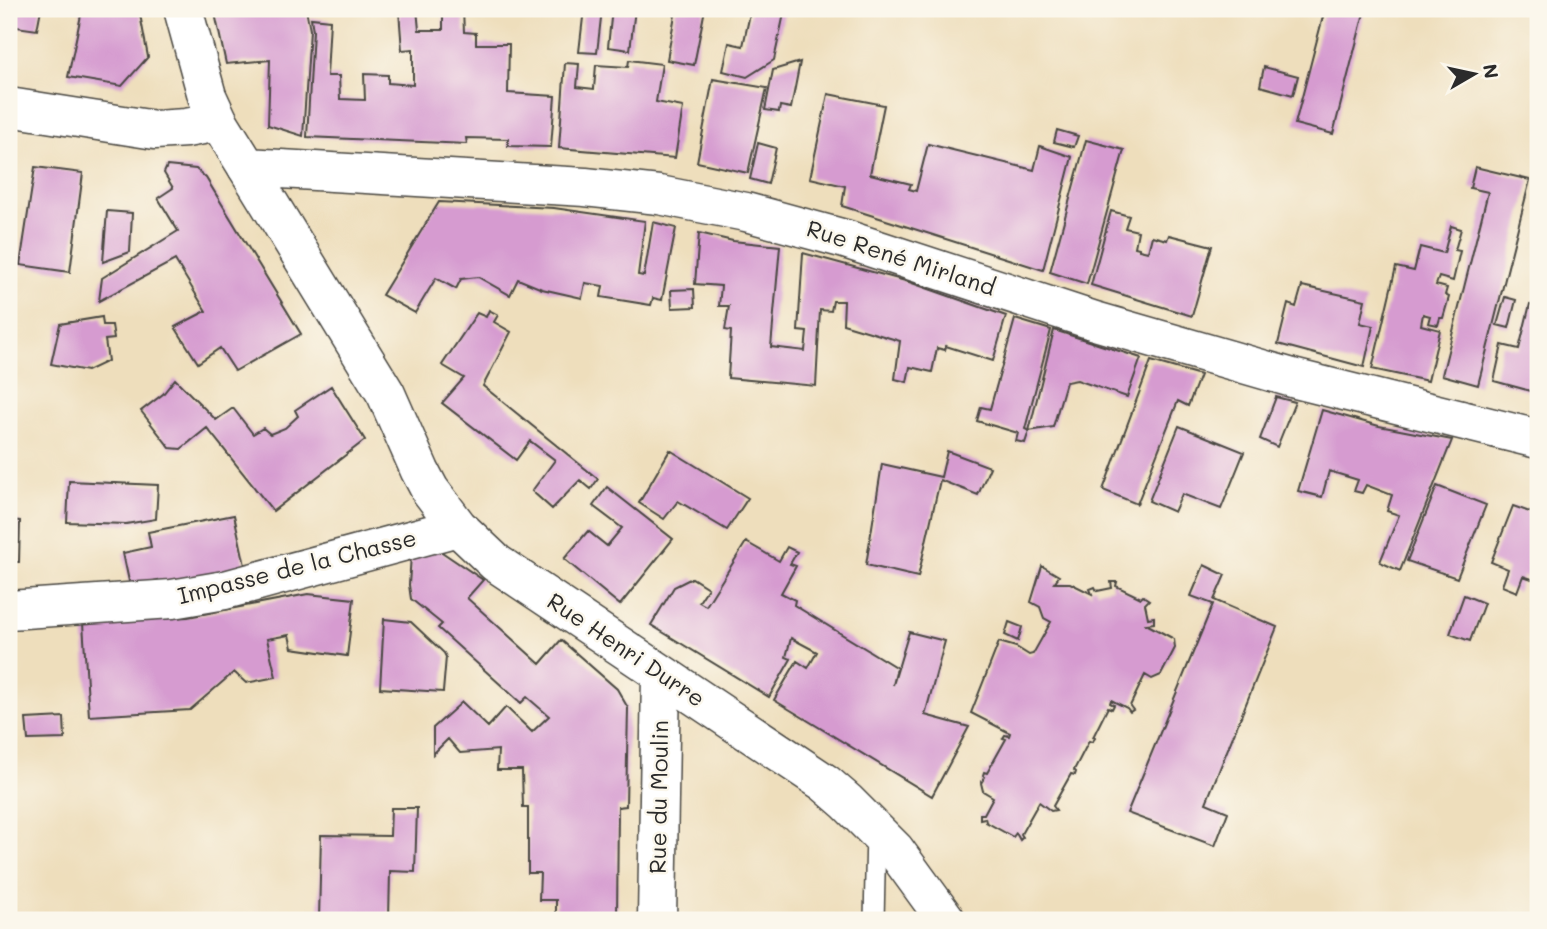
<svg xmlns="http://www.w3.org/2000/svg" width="1547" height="929" viewBox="0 0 1547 929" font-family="Mali,sans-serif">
  <rect width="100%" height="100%" fill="#fbf7ec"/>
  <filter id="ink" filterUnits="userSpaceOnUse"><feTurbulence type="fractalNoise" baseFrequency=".0143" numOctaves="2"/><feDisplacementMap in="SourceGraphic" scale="14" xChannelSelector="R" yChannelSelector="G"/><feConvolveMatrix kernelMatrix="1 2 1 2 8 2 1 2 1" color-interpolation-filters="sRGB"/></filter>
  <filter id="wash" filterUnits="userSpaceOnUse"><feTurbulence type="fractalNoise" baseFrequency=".00686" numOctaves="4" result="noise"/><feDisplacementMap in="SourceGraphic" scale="28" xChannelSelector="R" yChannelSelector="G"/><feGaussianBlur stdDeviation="1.57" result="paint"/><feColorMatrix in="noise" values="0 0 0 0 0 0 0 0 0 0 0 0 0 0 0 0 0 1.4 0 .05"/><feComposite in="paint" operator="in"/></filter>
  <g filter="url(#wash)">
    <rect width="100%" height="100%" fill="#eedebc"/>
    <g id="blocks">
      <path fill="#d69bd0" d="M9 9H41L37 30 9 26Z
        M79 9H139L148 57 122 86 68 77 81 15Z
        M214 9H306L310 30 303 136 268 125 270 60 226 64Z
        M417 9 419 30H443V9H463L464 32 476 33V44H509L508 93 555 96 551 147 508 146V139L466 138 467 144 307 137 313 31 311 18 330 20 327 76H339L340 99 365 100 364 74 388 75V83L413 85V49L402 50 399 11Z
        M584 9H602L597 53 579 52Z
        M612 9H635L630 50 608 47Z
        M676 9H705L694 65 667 60Z
        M751 9H785L774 60 747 77 723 71 729 43 743 46Z
        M1325 9H1365L1333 134 1295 124Z
        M629 60 662 64 656 102 683 107 675 158 559 148 565 63 579 64 577 87 594 89 596 65 628 67Z
        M800 62 791 108 780 106 779 112 765 110 773 70Z
        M1264 67 1298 76 1293 95 1260 86Z
        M713 79 767 88 748 173 697 162Z
        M828 94 884 105 870 174 911 184 909 189 916 191 928 144 1034 170 1040 146 1072 157 1043 270 842 206 845 186 810 178Z
        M1057 130 1078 136 1074 147 1054 142Z
        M1086 140 1124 150 1087 284 1050 272Z
        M758 143 776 148 768 184 750 179Z
        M167 166 196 169 206 178 301 334 235 371 220 348 198 363 175 327 206 311 175 260 99 301 102 278 178 231 158 198 173 188 164 173Z
        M35 167 83 173 70 272 20 265Z
        M1475 167 1530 180 1478 385 1442 375 1488 192 1470 188Z
        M439 202 554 208 645 221 638 275 644 276 653 222 676 228 662 300 653 298 651 305 601 297 603 286 585 283 582 298 542 289 518 279 510 295 478 277 461 279 456 289 436 278 415 313 382 295Z
        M107 211 132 213 130 252 103 262Z
        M1111 211 1129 216 1125 228 1138 231 1135 247 1139 248V250L1148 252 1152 236 1167 240 1169 235 1212 246 1192 316 1091 285Z
        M1451 226 1461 229 1455 250 1460 251 1453 281 1439 277 1436 285 1447 288 1445 295 1449 297 1443 318H1440L1438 325 1428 323 1430 316 1423 314 1421 325 1440 330 1428 381 1372 369 1396 267 1414 271 1420 247 1444 253Z
        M699 233 733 241 780 246 771 347 805 351 807 332 798 331 803 253 909 282 1006 316 993 361 946 346 945 350 937 348 932 372 910 367 907 382 895 379 900 341 843 324 844 301H833L831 311 820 310 816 386 728 378 731 331 725 330 729 306H719L721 286 695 284Z
        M1302 286 1365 300 1360 323 1373 326 1364 367 1278 344 1288 304 1296 307Z
        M694 289 695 307 672 308 671 290Z
        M1505 297 1516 300 1509 328 1497 325Z
        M1530 304 1538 306V393L1494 381 1502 345 1519 349Z
        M489 310 498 315 494 322 511 332 483 386 598 479 591 489 580 480 552 509 532 491 555 460 530 441 516 460 442 403 464 378 442 365 477 313 486 317Z
        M102 317 103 325H112L114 339 105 340 108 361 87 371 51 364 60 324Z
        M1015 319 1051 330 1025 429 1029 431 1054 330 1141 358 1127 397 1077 380 1066 382 1053 427 1029 431 1025 443 1016 441 1018 433 977 421 981 407 990 409Z
        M1151 361 1200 375 1188 406 1178 401 1137 504 1103 490Z
        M175 379 216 420 233 408 253 434 263 428 270 434 285 428 298 416 295 410 331 386 365 440 273 511 207 428 181 449 170 448 141 411 163 394Z
        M1276 397 1295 402 1277 447 1260 439Z
        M1322 410 1379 426 1452 440 1400 571 1380 562 1399 515 1387 511 1392 495 1366 485 1362 493 1354 491 1358 480 1329 471 1322 497 1298 491Z
        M1179 426 1244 452 1221 509 1182 494 1174 512 1149 501Z
        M670 450 748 498 727 530 678 501 664 519 639 503Z
        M947 451 990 467 978 495 940 480 918 577 866 565 882 464 941 477Z
        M69 481 158 485 156 519 126 524 67 522Z
        M1437 486 1486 505 1457 578 1407 561Z
        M607 487 673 539 620 605 564 559 588 531 607 546 622 528 593 506Z
        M1513 506 1538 515V581L1523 576 1517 592 1502 586 1508 569 1491 562Z
        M234 515 248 579 159 586 158 580 130 586 123 553 151 547 148 532Z
        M9 520 20 521 19 562H9Z
        M746 542 779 561 787 547 797 552 790 564 796 566 781 593 795 600 794 605 897 668 893 685 909 632 945 641 925 715 969 727 932 796 774 700 797 661 808 668 817 652 791 638 786 657 791 659 769 697 651 625 674 587 692 578 708 588 699 602 706 606Z
        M433 546 483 580 467 598 540 664 561 640 617 689 628 708 626 806 618 807 617 920H556V900H539L540 873H528V807H523L522 770H497L498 750 460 753 448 739 433 754V728L462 702 488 727 506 707 532 732 549 716 527 697 521 703 438 628 442 624 411 599 409 585 411 555Z
        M1204 565 1225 575 1214 600 1277 627 1206 803 1228 812 1215 846 1127 813 1213 604 1191 596Z
        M1042 566 1059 576 1054 583H1070L1092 594 1090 589 1095 587 1097 591 1112 588 1111 582H1117L1116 586 1141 598 1143 596 1149 600 1145 604 1148 618 1154 617V623L1146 624 1174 639 1175 648 1161 675 1152 679 1145 675 1130 706 1133 710 1130 712 1127 708 1111 700 1110 703 1114 705 1112 709 1108 707 1093 737 1095 738 1092 742 1089 741 1074 770 1076 772 1075 775 1071 774 1053 806 1056 810 1051 811 1039 802 1021 834 1023 837 1020 840 1016 833 1013 837 986 822 985 818 980 819V814H984L993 797 983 791 981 783 985 777 983 775 984 772 987 773 1006 739 1003 738 1005 735 1009 736 1010 733 971 713 999 642 1016 647 1029 655 1033 654 1051 622 1044 618 1040 607 1031 602Z
        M308 594 354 599 347 656 292 648 289 635 267 639 276 677 246 683 234 672 190 710 89 716 83 623 188 617Z
        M1464 595 1484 603 1470 641 1450 634Z
        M384 619 411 622 444 653 446 657 443 692 380 688Z
        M1009 622 1022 627 1018 641 1005 635Z
        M64 717 65 739 28 740 26 719Z
        M391 808H417L415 872 390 871 389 920H319L321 835 390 836Z"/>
    </g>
  </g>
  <g filter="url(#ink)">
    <use href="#blocks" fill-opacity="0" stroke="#484641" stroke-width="2"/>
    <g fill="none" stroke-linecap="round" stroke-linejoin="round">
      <g stroke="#484641" stroke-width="22">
        <path id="service" d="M874 920 876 832"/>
      </g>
      <g stroke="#484641" stroke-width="41">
        <path id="minor" d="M9 107 155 130 186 128 219 122
          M247 167 386 394 420 471 430 490 458 527 496 563 825 783 847 802 895 850 946 920
          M9 610 172 599 225 590 458 527
          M657 920 661 674"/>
      </g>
      <g stroke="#484641" stroke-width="41">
        <path id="tertiary" d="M183 9 207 96 219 122 247 167 585 187 659 195 746 212 845 239 1095 321 1296 379 1538 439"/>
      </g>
      <use href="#service" stroke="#fff" stroke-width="19"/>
      <use href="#minor" stroke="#fff" stroke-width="38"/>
      <use href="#tertiary" stroke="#fff" stroke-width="38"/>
    </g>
  </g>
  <g text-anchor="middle" stroke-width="5" stroke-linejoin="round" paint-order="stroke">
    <g font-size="23" fill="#2b2b2b" stroke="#fbf7ec">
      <text transform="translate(901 258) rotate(18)" y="8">Rue René Mirland</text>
      <text transform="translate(297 567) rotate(-14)" y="8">Impasse de la Chasse</text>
      <text transform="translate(626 650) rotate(34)" y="8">Rue Henri Durre</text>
      <text transform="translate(659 797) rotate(-89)" y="8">Rue du Moulin</text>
    </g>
  </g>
  <rect width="1547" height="929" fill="none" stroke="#fbf7ec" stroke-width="35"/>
  <g transform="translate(1474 74) rotate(81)" stroke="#fbf7ec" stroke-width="5" paint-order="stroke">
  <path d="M0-5L12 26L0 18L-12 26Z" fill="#2b2b2b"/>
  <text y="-10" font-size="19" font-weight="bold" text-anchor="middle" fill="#2b2b2b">N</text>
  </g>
</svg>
